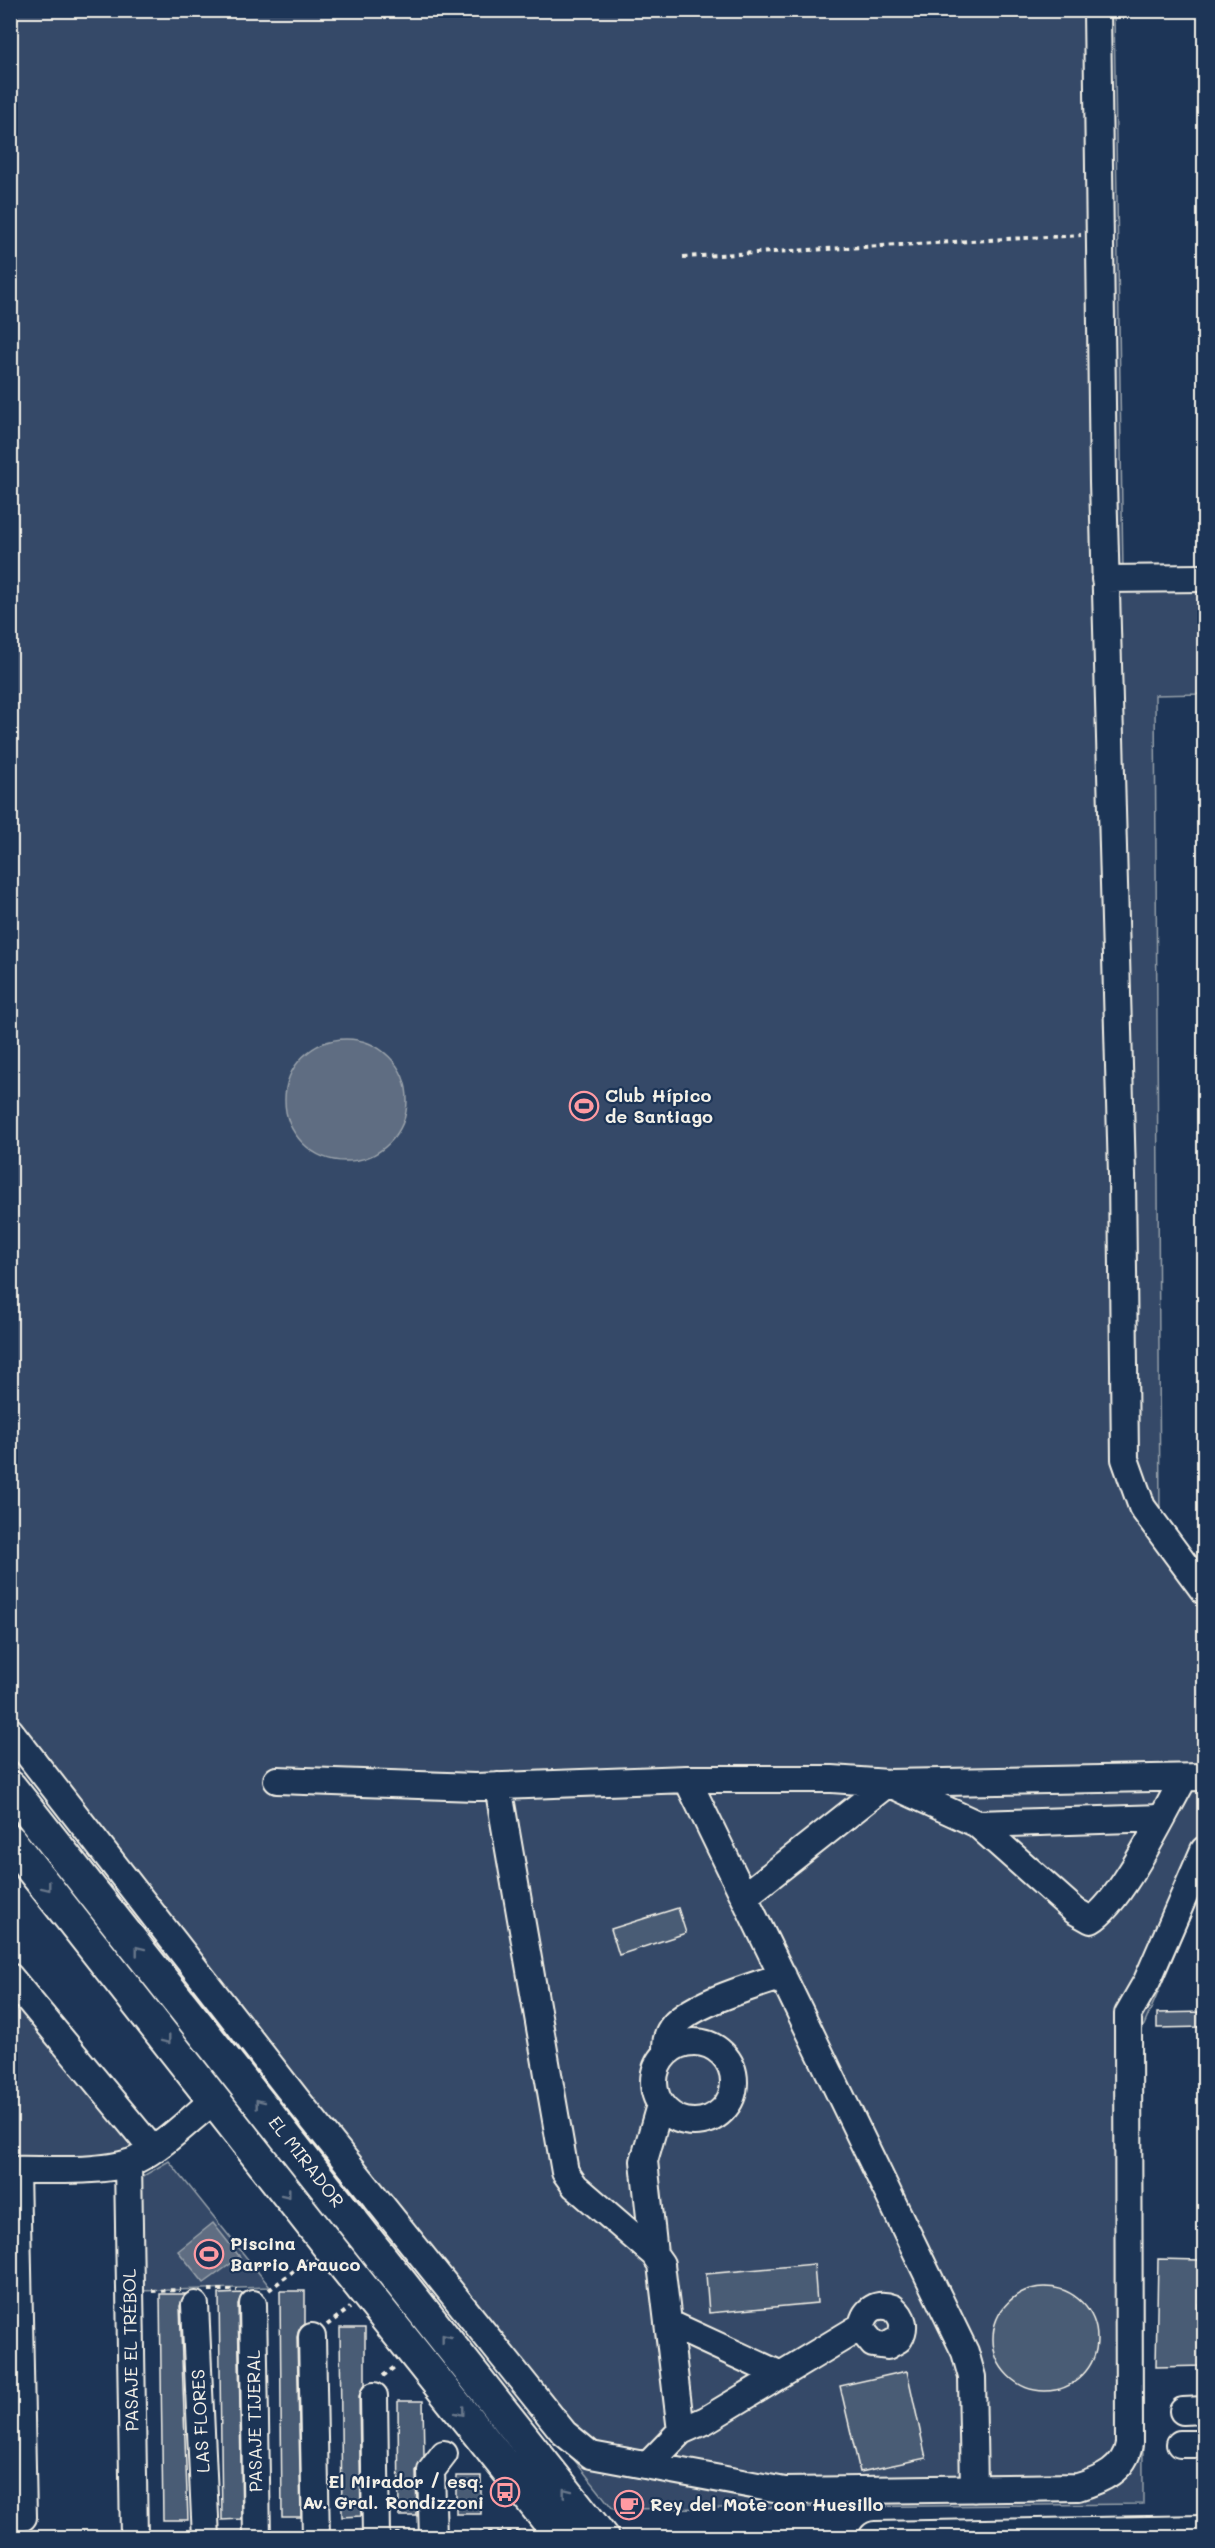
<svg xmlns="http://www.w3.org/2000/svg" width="1215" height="2548" viewBox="0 0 1215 2548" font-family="Mali,sans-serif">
  <rect width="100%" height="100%" fill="#1d3557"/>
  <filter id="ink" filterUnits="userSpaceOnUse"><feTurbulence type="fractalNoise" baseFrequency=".0167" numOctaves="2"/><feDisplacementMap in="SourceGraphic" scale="12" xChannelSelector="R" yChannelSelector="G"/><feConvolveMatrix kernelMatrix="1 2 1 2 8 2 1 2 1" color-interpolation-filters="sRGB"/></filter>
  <g filter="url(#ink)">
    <path fill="#354a67" stroke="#949ea8" stroke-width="1.5" d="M11 11H1114L1123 570H1204V614H1200L1201 694 1155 695 1160 1518 1204 1565V1885L1142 2030 1143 2504 613 2509 11 1747Z
      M10 1985 137 2144 116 2155 11 2158Z
      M169 2161 270 2287 138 2291V2179Z"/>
    <path fill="#5e6d82" stroke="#9aa2ab" stroke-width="1.5" d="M285 1100a61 61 0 1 1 122 0a61 61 0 1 1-122 0Z
      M213 2223 240 2257 204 2283 178 2251Z"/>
    <path fill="#485b74" stroke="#f4f1e8" stroke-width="1.5" d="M678 1908 686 1933 619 1955 611 1929Z
      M1204 2012V2027L1157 2028V2013Z
      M1158 2259 1200 2260 1198 2311H1204V2366L1156 2367Z
      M814 2264 817 2303 709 2313 706 2274Z
      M993 2339a52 52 0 1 1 104 0a52 52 0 1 1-104 0Z
      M280 2291H305V2324L299 2329 297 2337 301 2517H282Z
      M243 2293 238 2304 242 2519 222 2520 219 2294Z
      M160 2294H185L180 2306 188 2520H163Z
      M340 2328H365V2384L359 2396 361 2516 342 2517Z
      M907 2371 926 2458 860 2472 840 2386Z
      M398 2401H423L424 2456 416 2471 417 2516H399Z
      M456 2476H481V2514H456Z"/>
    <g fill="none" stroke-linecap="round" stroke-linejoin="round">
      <g stroke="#f4f1e8" stroke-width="30">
        <path id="minor" d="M1097 10 1103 482 1122 1175 1125 1459 1142 1507 1204 1591
          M1105 579 1204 578
          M10 1731 298 2101 564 2433 591 2455 785 2491 1078 2487C1101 2480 1125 2470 1129 2444L1128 2014 1147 1981 1204 1850
          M687 1779H832L888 1783 1204 1777
          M277 1780 475 1787 687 1779 965 2352 972 2377 974 2489
          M498 1786 565 2172 575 2186 654 2254 661 2264 681 2431
          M977 1824 1161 1818
          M745 1896 888 1783 977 1824 1075 1911 1091 1920C1121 1903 1165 1811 1184 1778
          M10 1977 152 2149
          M654 2082a40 40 0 1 1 80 0a40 40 0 1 1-80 0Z
          M666 2052C666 2044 666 2036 671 2029 686 2005 756 1985 783 1976
          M128 2163 134 2538
          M10 2170C44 2169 107 2174 136 2160 164 2146 189 2120 214 2100
          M16 2170 23 2517
          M654 2254 644 2161 660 2105
          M253 2304 257 2538
          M195 2305 206 2538
          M668 2323 781 2375
          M312 2337 316 2538
          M374 2396 376 2538
          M1183 2411 1204 2410
          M1180 2444H1204
          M648 2465 681 2431 706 2420 862 2326C865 2309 877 2302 893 2308 904 2317 906 2327 899 2339L887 2346 873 2344 864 2333 862 2326
          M433 2538 431 2471 444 2454"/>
      </g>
      <g stroke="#f4f1e8" stroke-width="36">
        <path id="major" d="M10 1787 602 2538
          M10 1841 327 2244 562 2538
          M875 2538 1204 2532"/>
      </g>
      <path stroke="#f4f1e8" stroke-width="4" stroke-dasharray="4.5 4.5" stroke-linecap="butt" d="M683 257 1081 235
        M209 2290H237
        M269 2290 308 2260
        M152 2291 180 2290
        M327 2325 350 2308
        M383 2376 396 2366
        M452 2533 526 2532
        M395 2534H412
        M335 2535H355
        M278 2536H295
        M155 2537H187"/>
      <use href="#minor" stroke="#1d3557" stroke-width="26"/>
      <use href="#major" stroke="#1d3557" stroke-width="32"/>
    </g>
    <defs><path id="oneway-chevron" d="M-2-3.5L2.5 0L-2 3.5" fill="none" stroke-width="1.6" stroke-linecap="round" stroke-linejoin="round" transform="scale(1.5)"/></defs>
    <g stroke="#68778a">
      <use href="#oneway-chevron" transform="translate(47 1887) rotate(52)"/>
      <use href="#oneway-chevron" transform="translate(139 1950) rotate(-128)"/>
      <use href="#oneway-chevron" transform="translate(167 2040) rotate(52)"/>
      <use href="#oneway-chevron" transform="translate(259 2103) rotate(-128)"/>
      <use href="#oneway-chevron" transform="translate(287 2194) rotate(52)"/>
      <use href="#oneway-chevron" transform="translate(445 2338) rotate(-128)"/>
      <use href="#oneway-chevron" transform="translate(461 2412) rotate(51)"/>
      <use href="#oneway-chevron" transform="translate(566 2492) rotate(-128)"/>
    </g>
  </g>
  <defs>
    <g id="stadium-ring" transform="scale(1.5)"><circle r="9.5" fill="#1d3557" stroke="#ff9aa2" stroke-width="1.5"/><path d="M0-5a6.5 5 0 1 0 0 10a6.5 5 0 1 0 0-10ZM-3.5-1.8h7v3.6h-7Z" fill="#ff9aa2"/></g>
    <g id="bus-ring" transform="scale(1.5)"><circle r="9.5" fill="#1d3557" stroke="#ff9aa2" stroke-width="1.5"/><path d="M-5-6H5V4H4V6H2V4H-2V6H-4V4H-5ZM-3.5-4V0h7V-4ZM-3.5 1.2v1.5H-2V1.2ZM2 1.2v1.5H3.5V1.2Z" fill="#ff9aa2"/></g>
    <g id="cafe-ring" transform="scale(1.5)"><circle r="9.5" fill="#1d3557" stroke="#ff9aa2" stroke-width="1.5"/><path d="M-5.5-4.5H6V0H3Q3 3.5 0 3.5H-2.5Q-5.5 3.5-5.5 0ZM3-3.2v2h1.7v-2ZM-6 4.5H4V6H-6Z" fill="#ff9aa2"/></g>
  </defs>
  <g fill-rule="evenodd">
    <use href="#stadium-ring" x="584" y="1106"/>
    <use href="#stadium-ring" x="209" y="2254"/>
    <use href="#bus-ring" x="505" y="2492"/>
    <use href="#cafe-ring" x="629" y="2505"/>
  </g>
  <g text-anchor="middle" stroke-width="4.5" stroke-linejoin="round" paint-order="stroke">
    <g font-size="18" font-weight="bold" fill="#f4f1e8" stroke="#1d3557" text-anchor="start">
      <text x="605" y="1102">Club Hípico<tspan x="605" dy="21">de Santiago</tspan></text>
      <text x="230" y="2250">Piscina<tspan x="230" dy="21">Barrio Arauco</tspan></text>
      <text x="484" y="2488" text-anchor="end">El Mirador / esq.<tspan x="484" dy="21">Av. Gral. Rondizzoni</tspan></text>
      <text x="650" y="2511">Rey del Mote con Huesillo</text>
    </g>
    <g font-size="18" fill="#f4f1e8" stroke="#1d3557">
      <text transform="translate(306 2162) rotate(52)" y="6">EL MIRADOR</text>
      <text transform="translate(131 2350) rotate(-91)" y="6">PASAJE EL TRÉBOL</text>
      <text transform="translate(201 2421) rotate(-93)" y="6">LAS FLORES</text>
      <text transform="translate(255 2421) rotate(-91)" y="6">PASAJE TIJERAL</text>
    </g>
  </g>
  <rect width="1215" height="2548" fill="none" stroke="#1d3557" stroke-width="36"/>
  <rect x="18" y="18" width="1179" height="2512" fill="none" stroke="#f4f1e8" stroke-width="2" filter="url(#ink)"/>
</svg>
